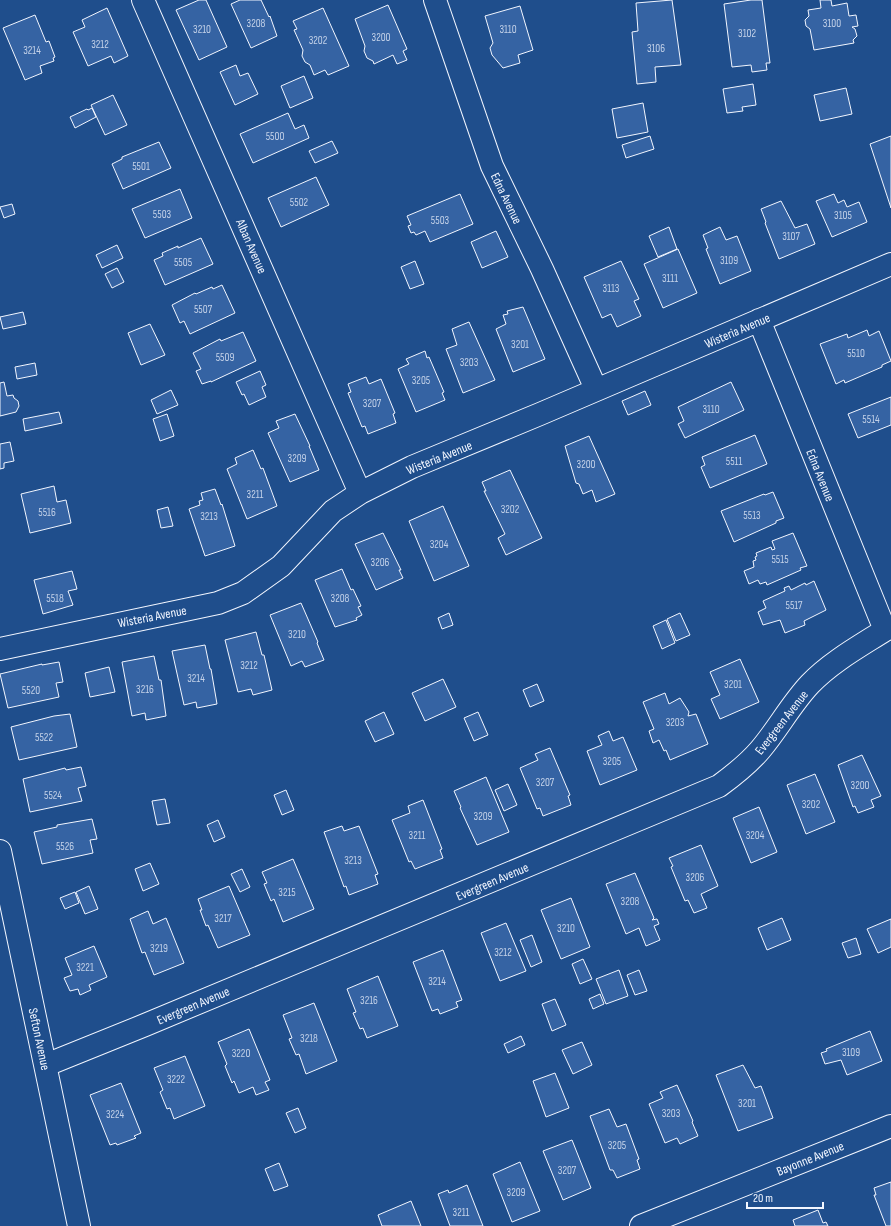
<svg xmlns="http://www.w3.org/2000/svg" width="891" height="1226" viewBox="0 0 891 1226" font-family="'Sofia Sans Condensed',sans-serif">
  <rect width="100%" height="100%" fill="#1f4e8c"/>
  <path fill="#3563a3" stroke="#f2f6ff" d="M199 0H206L227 47 199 60 176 10Z
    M240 0H261L269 17 270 16 277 36 251 48 231 4Z
    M672 0 681 65 655 67 656 82 637 84 632 32 638 31 636 3Z
    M751 0H762L770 63H766L767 70 752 72 751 65 732 67 724 4Z
    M820 0H831L832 6 847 3 849 16 856 15 858 26 852 27 855 29 857 36 853 40 854 43 814 50 810 29 806 26 805 20 809 16 808 10 821 8Z
    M388 5 407 49 403 51 407 60 397 64 393 55 374 64 373 61 367 58 364 51 365 46 355 19Z
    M520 6 533 50 518 55 520 63 503 68 492 55 490 48 493 43 485 16Z
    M107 8 128 56 114 63 111 56 88 66 73 32 85 27 82 20Z
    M323 8 349 66 328 75 325 70 314 75 310 65 305 62 302 56 303 50 294 30 297 29 293 21Z
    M35 15 46 42 49 41 55 57 53 58 54 61 40 66 42 73 25 80 3 28Z
    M236 65 240 76 248 73 258 94 235 105 220 72Z
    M304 76 313 98 290 108 281 86Z
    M753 84 756 105 742 107 743 111 727 113 723 89Z
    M846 88 852 114 820 121 814 95Z
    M113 95 127 125 105 135 91 105Z
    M643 103 648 132 617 138 612 109Z
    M92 108 96 117 75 128 70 117 87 109 88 110Z
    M288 113 295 129 304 125 309 138 253 163 240 134Z
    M650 136 654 149 626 158 622 145Z
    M891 136V208L870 144Z
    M332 141 338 153 315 163 309 151Z
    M159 142 171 168 123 189 112 164 122 159V157Z
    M316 177 329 205 281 227 268 198Z
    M180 189 192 218 145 238 132 209Z
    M460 194 473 224 430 242 425 231 416 235 414 232 411 233 408 226 411 225 407 216Z
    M834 194 838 203 844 200 847 207 859 202 867 222 832 237 816 201Z
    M781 201 795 228 807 224 815 244 779 259 765 223 766 222 761 209Z
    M12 204 15 214 4 218 0 207Z
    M669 227 677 249 658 257 649 236Z
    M720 227 726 240 737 236 751 271 720 284 706 249 708 248 703 235Z
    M496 231 508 257 482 268 471 242Z
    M201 238 213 264 165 285 154 260 163 256 162 253 178 246V248Z
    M117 245 123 258 102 268 96 255Z
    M678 249 697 293 663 308 644 264Z
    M415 261 424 284 410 289 401 267Z
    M621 261 639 299 634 301 641 316 617 327 611 314 602 318 584 277Z
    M117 268 124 282 112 288 105 274Z
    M222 285 235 313 190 334 184 321 180 323 172 305 195 293 196 294 212 287 213 289Z
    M523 307 545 359 513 372 496 329 506 324 503 315 508 314 507 311Z
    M23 312 26 324 3 329 0 317Z
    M469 322 495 380 463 393 446 349 457 345 452 329Z
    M150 324 165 355 141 365 128 333Z
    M867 330 869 336 879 331 891 361 882 365V367L845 383 844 380 836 384 820 344 847 334 848 338Z
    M243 332 256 361 211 382V381L202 384 196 371 201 369 193 353 220 339 221 341Z
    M425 351 427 358 429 357 444 392 442 393 445 400 416 412 398 369 409 364 406 359Z
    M35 363 37 375 17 379 15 367Z
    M260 371 266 385 262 387 266 397 249 405 244 394 242 395 236 382Z
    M366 377 369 384 381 379 395 413 393 414 396 423 368 434 365 426 362 427 348 393 351 392 348 384Z
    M4 382 7 396 13 395 14 398 18 401 19 406 16 412 0 416V383Z
    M731 382 744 410 685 438 678 424 684 421 678 407Z
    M171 390 178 405 157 414 151 400Z
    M645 391 651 405 628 415 622 401Z
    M891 397V425L858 438 848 414Z
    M59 412 62 423 25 431 23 419Z
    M167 414 174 436 160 441 153 419Z
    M295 414 310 446H309L319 470 290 482 268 433 279 428 276 421Z
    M755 435 767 464 710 488 701 467 705 465 702 457Z
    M589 436 615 494 596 502 592 490 583 494 579 484 576 483 565 446Z
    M10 442 14 461 4 463V468L0 469V444Z
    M253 450 261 469 263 468 277 506 247 519 227 469 237 464 235 458Z
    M510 470 542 538 506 555 498 538 505 534 484 491H486L482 482Z
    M54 486 57 502 66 500 71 523 30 533 21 494Z
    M215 489 221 505 222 504 235 546 205 556 189 509 200 505 199 501 203 500 201 493Z
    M773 492 784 518 776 521V523L734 542 721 511 764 494 765 495Z
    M443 506 469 566 434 581 409 521Z
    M168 507 173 526 161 528 157 510Z
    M383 533 401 570H399L403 578 376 590 355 544Z
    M793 533 807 566 800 568 801 570 767 585 766 582 760 584 758 580 749 584 744 571 754 567 753 561 756 560 755 557 757 556 756 553 771 547 772 550 775 549 772 541Z
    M342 569 351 590 353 589 361 606 358 607 362 615 356 618 357 620 335 627 315 580Z
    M72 571 77 589 68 591 73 605 43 614 34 580Z
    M814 581 826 610 804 621 805 625 785 633 780 620 763 625 758 612 766 608 763 601 785 591 784 588 789 586 791 590 805 583 806 585Z
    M301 603 318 642 317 643 324 660 305 667 302 661 291 666 270 615Z
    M449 613 453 625 442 629 438 618Z
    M680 613 690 635 676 641 667 619Z
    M666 620 675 643 662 649 653 626Z
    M256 632 262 655H264L272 690 253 695 251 689 238 692 225 640Z
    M205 645 210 669H211L217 704 197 708 196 702 184 705 172 651Z
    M154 656 159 680H161L166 716 146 720 145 713 132 716 122 662Z
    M740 659 759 702 720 719 711 699 720 695 710 672Z
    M59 662 63 682 56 683 59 697 8 708 0 674 42 664V665Z
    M109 667 115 692 90 697 85 673Z
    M443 679 456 707 425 721 412 693Z
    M537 684 544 701 530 707 523 690Z
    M665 693 669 704 680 698 689 712 688 716 696 714 708 744 670 760 666 750 664 751 659 740 653 743 649 731 654 729 643 702Z
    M384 712 394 734 375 742 365 721Z
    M478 712 488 735 474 741 464 718Z
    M70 714 77 747 19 760 11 727 54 716Z
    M609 731 613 741 623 737 637 770 600 785 587 751 602 745 598 736Z
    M550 748 570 795 568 796 571 805 543 816 540 808 537 809 520 768 538 760 535 754Z
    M862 755 881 796 871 800 874 807 858 813 855 806 853 807 838 765Z
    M81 767 86 786 78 788 82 801 30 812 23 779 65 768 66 770Z
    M815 774 835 822 806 834 787 785Z
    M486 777 509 832 477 845 460 808 461 807 454 791Z
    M508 784 517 805 504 811 495 790Z
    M286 790 294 810 282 815 274 795Z
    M165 799 170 823 157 825 152 801Z
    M423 800 442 849 440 850 443 858 415 869 411 861 409 862 392 820 410 813 408 806Z
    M759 807 777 852 751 863 733 818Z
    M92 819 97 839 90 840 93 853 42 864 34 832 57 827V825Z
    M218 820 225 837 214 842 207 825Z
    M342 826 344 831 359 826 378 874 375 875 378 884 349 895 346 886 344 887 324 832Z
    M701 845 718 886 701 894 707 908 694 913 688 900 685 901 671 867 673 866 669 858Z
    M293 859 314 909 283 922 274 899 271 901 264 884 267 883 262 872Z
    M150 863 159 884 143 891 135 869Z
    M242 869 250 887 240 892 231 874Z
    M635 873 654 918 652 920 657 919 659 924 654 926 660 940 646 946 639 928 626 934 606 884Z
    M89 886 98 909 85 914 76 892Z
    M229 886 250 935 218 948 208 925 206 926 200 910H202L198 899Z
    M75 892 79 903 65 909 60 898Z
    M571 898 590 947 561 959 541 910Z
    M148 911 153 924 166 918 184 963 154 975 145 952 142 953 130 919Z
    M782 918 791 940 767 950 758 928Z
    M891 919V947L878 953 867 929Z
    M506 923 526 971 500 981 481 933Z
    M532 935 542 962 531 967 520 940Z
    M856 938 861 954 848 958 842 943Z
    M94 946 107 977 89 985 91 990 80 995 78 989 70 991 64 978 72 975 65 958Z
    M443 950 462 1000 456 1002 458 1007 440 1014 438 1009 432 1011 413 962Z
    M583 959 592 979 580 984 572 964Z
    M619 970 628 996 606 1004 596 979Z
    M639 970 647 991 635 995 627 975Z
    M378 976 398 1026 367 1038 363 1028 360 1029 353 1013 356 1012 347 989Z
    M600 994 604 1004 593 1009 589 999Z
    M555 999 566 1025 552 1031 542 1004Z
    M314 1003 337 1061 306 1074 299 1054 296 1055 289 1039 292 1038 283 1015Z
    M249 1029 270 1080 265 1082 269 1090 256 1095 253 1087 239 1093 234 1081 232 1083 225 1066 227 1064 218 1042Z
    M870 1031 882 1061 847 1075 841 1060 825 1064 821 1053 827 1051 826 1049Z
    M521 1036 525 1045 508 1053 504 1044Z
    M582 1042 592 1065 573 1074 562 1050Z
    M185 1056 205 1106 174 1119 170 1108 167 1109 160 1092 163 1090 154 1068Z
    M743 1065 755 1088 761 1086 773 1118 738 1131 716 1075Z
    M555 1073 569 1108 546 1117 533 1081Z
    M121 1083 141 1133 134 1136 136 1138 117 1145 116 1143 110 1145 90 1095Z
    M677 1085 693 1121 692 1122 698 1136 680 1144 677 1138 665 1143 649 1104 663 1098 660 1092Z
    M298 1108 306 1128 295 1133 286 1113Z
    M609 1109 617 1127 626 1124 639 1159 637 1160 640 1169 617 1178 613 1170H610L590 1116Z
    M572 1140 591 1188 563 1200 543 1151Z
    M520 1162 540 1211 512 1222 493 1174Z
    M279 1163 288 1186 274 1191 265 1169Z
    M891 1182V1226H886L874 1195H876L874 1188Z
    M467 1185 483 1226H450L438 1194 448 1190 449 1193Z
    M411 1201 421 1226H382L378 1215Z
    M818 1210 823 1223 826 1222 828 1226H795L793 1220Z"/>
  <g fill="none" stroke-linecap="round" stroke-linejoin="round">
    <g stroke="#f2f6ff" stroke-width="24">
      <path id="minor" d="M143 0 360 493
        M435 0 492 166 542 269 596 389
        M759 320 885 630
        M0 649 218 603 243 593 281 566 333 511 360 493 412 467 540 414 891 264
        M0 851 79 1226
        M46 1065 145 1025 719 786C734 775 748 764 760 750 778 729 791 704 810 684 831 662 860 646 885 630L891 628
        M641 1226 891 1126"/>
    </g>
    <use href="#minor" stroke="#1f4e8c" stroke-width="22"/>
  </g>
  <g text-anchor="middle" stroke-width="3" stroke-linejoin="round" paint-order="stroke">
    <g font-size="11" fill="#c3d1e8">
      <text x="256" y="27">3208</text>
      <text x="832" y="27">3100</text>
      <text x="202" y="33">3210</text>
      <text x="508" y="33">3110</text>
      <text x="747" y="37">3102</text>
      <text x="381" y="41">3200</text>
      <text x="318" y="44">3202</text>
      <text x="100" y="48">3212</text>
      <text x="656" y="52">3106</text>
      <text x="32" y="54">3214</text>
      <text x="275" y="140">5500</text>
      <text x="141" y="170">5501</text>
      <text x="299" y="206">5502</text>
      <text x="162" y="218">5503</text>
      <text x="843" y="219">3105</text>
      <text x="440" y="224">5503</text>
      <text x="791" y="240">3107</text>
      <text x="729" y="264">3109</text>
      <text x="183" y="266">5505</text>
      <text x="670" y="282">3111</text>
      <text x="611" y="292">3113</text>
      <text x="203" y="313">5507</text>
      <text x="520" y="348">3201</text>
      <text x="856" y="357">5510</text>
      <text x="225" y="361">5509</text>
      <text x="469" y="366">3203</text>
      <text x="421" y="384">3205</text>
      <text x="372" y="407">3207</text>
      <text x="711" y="413">3110</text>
      <text x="871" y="423">5514</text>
      <text x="297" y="462">3209</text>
      <text x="734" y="465">5511</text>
      <text x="586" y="468">3200</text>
      <text x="255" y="498">3211</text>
      <text x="510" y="513">3202</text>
      <text x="47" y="516">5516</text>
      <text x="752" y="519">5513</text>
      <text x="209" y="520">3213</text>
      <text x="439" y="548">3204</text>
      <text x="780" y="563">5515</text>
      <text x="380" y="566">3206</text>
      <text x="55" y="602">5518</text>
      <text x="340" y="602">3208</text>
      <text x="794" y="609">5517</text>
      <text x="297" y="638">3210</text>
      <text x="249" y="669">3212</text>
      <text x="196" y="682">3214</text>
      <text x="733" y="688">3201</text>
      <text x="145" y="693">3216</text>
      <text x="31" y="694">5520</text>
      <text x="675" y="726">3203</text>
      <text x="44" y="741">5522</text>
      <text x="612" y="765">3205</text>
      <text x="545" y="786">3207</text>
      <text x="860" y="789">3200</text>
      <text x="53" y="799">5524</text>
      <text x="811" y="808">3202</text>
      <text x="483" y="820">3209</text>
      <text x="417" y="839">3211</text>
      <text x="755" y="839">3204</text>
      <text x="65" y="850">5526</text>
      <text x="353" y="864">3213</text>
      <text x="695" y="881">3206</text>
      <text x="287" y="896">3215</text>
      <text x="630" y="905">3208</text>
      <text x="223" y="922">3217</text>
      <text x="566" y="932">3210</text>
      <text x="159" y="952">3219</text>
      <text x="503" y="956">3212</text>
      <text x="85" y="971">3221</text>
      <text x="437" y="985">3214</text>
      <text x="369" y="1004">3216</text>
      <text x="309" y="1042">3218</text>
      <text x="851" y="1056">3109</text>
      <text x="241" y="1057">3220</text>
      <text x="176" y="1083">3222</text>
      <text x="747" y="1107">3201</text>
      <text x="671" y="1117">3203</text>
      <text x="115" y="1118">3224</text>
      <text x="617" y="1149">3205</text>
      <text x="567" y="1174">3207</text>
      <text x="516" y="1196">3209</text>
      <text x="461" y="1216">3211</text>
    </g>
    <g font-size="13" fill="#f2f6ff" stroke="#1f4e8c">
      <text transform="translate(507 198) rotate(64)" y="5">Edna Avenue</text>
      <text transform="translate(252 246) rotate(66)" y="5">Alban Avenue</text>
      <text transform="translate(737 330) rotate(-23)" y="5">Wisteria Avenue</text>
      <text transform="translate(439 457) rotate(-22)" y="5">Wisteria Avenue</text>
      <text transform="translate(821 475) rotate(68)" y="5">Edna Avenue</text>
      <text transform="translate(152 616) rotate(-11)" y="5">Wisteria Avenue</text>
      <text transform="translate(781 722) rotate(-52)" y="5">Evergreen Avenue</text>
      <text transform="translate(492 881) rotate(-23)" y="5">Evergreen Avenue</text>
      <text transform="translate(193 1005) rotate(-23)" y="5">Evergreen Avenue</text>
      <text transform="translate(40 1039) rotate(78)" y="5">Sefton Avenue</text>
      <text transform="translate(810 1158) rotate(-22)" y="5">Bayonne Avenue</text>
    </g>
  </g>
  <path d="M747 1202v6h76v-6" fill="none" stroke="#f2f6ff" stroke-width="2"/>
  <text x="753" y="1202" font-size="12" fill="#f2f6ff" stroke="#1f4e8c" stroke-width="3" paint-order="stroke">20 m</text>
</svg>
